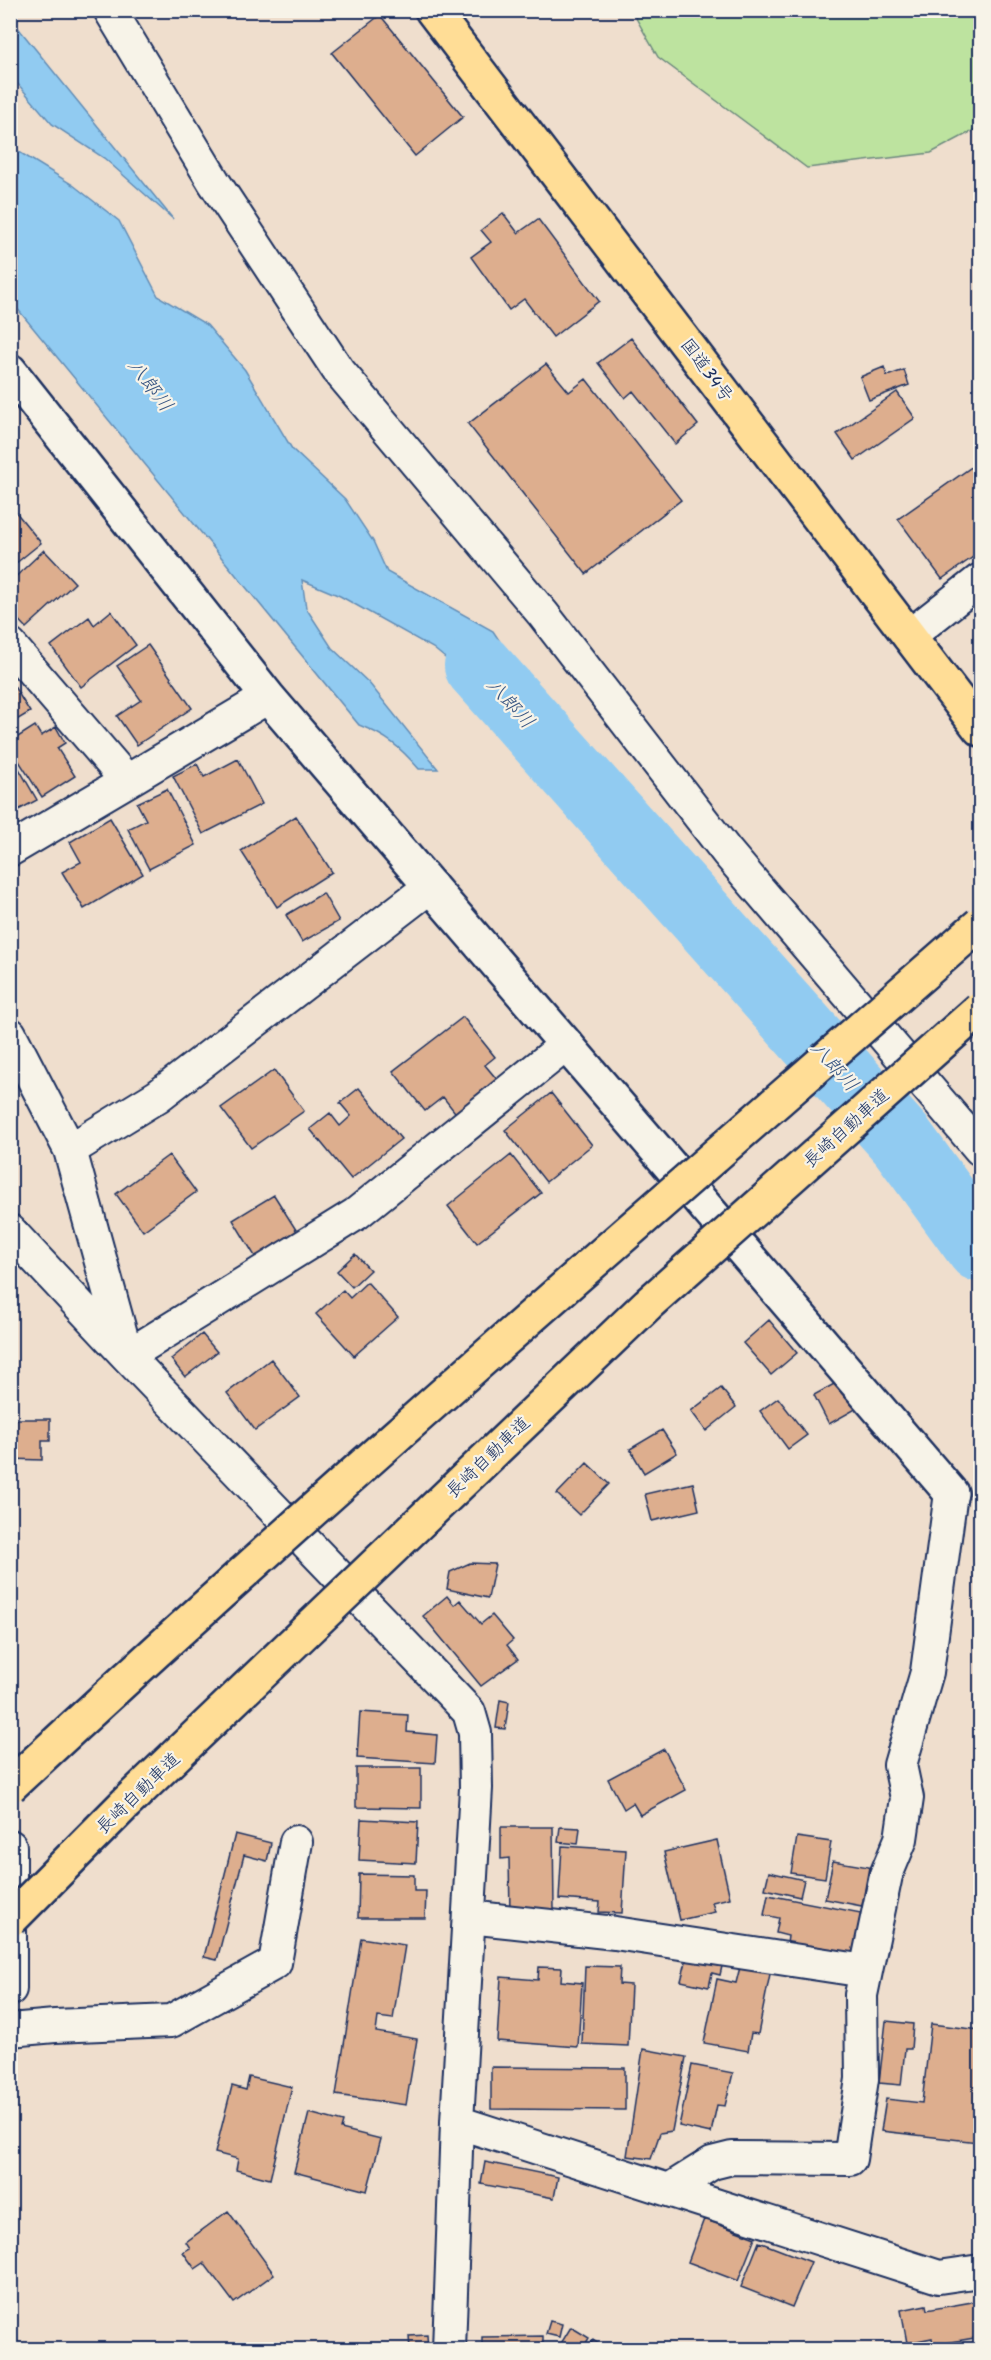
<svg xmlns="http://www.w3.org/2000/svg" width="991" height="2360" viewBox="0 0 991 2360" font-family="Kalam,'Klee One',sans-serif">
  <rect width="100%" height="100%" fill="#efdecd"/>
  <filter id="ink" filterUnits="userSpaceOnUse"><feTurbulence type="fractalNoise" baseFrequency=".0167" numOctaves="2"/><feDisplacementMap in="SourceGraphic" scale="12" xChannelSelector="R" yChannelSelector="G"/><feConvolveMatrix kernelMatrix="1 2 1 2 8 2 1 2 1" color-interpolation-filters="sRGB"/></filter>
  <g filter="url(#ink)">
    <path fill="#bde39f" stroke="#6c897e" stroke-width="1.5" d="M632 11H980V127L931 153 807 168 658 57Z"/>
    <path fill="#91cbf1" stroke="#628db6" stroke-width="1.5" d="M10 19H11L173 219 104 158 52 124 11 76Z
      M11 147 73 185 119 221 158 296 207 325 245 370 292 449 345 499 373 541 387 572 493 631 590 777 433 648 340 596 302 580 306 608 332 648 369 683 438 769H419C400 747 387 736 359 725L11 301Z"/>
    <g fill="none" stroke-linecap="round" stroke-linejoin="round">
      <path stroke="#91cbf1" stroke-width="68" d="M478 666 902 1141 980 1248"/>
    </g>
    <path fill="#ddae8e" stroke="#1b2f5e" stroke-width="1.5" d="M380 15 463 117 415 156 332 53Z
      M503 213 518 233 538 219 599 301 553 337 524 299 509 310 471 257 491 242 481 230Z
      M631 338 698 425 675 444 633 391 625 398 598 363Z
      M546 364 569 392 586 379 681 500 586 574 468 424Z
      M884 367 887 376 904 370 909 385 869 400 860 377Z
      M897 392 915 418 855 460 837 434Z
      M980 461V552L942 579 898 519Z
      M15 511 41 543 10 568V515Z
      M44 550 75 583 26 628 10 611V582Z
      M111 611 136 645 81 687 51 646 89 617 94 625Z
      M148 645 192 708 137 745 117 716 141 700 117 666Z
      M10 680 30 712 10 724Z
      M35 726 41 736 56 727 65 743 57 748 75 776 42 797 10 747V742Z
      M10 753 37 800 11 814 10 813Z
      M238 759 262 804 203 834 173 776 197 764 204 777Z
      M167 789 196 845 149 869 128 829 146 820 137 803Z
      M296 816 332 872 277 907 241 851Z
      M110 818 143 874 84 909 62 872 81 862 70 842Z
      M323 893 339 921 302 942 286 915Z
      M463 1017 495 1057 485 1065 504 1088 462 1121 443 1097 425 1111 393 1071Z
      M274 1070 304 1111 251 1148 221 1108Z
      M359 1088 401 1139 351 1179 310 1129 330 1113 340 1126 351 1116 340 1103Z
      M551 1093 592 1145 546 1182 505 1130Z
      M169 1155 196 1192 143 1231 116 1194Z
      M511 1155 541 1193 477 1243 448 1206Z
      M274 1195 298 1233 256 1258 233 1220Z
      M355 1254 370 1270 352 1287 337 1271Z
      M367 1282 398 1317 354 1356 316 1314 343 1290 350 1298Z
      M769 1320 797 1353 771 1375 743 1343Z
      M202 1334 217 1352 185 1377 171 1359Z
      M271 1359 300 1397 255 1430 227 1393Z
      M845 1378 861 1406 829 1424 814 1395Z
      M721 1388 736 1407 706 1431 691 1411Z
      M778 1398 807 1435 788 1449 760 1411Z
      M10 1419H50V1441H42V1460L10 1459Z
      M662 1430 677 1453 644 1473 630 1449Z
      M587 1463 609 1484 579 1515 557 1494Z
      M693 1483 699 1510 652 1521 645 1494Z
      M470 1563 495 1564 488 1598 447 1589 450 1572Z
      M447 1596 454 1605 460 1600 481 1624 492 1615 513 1640 507 1645 518 1659 481 1686 423 1616Z
      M500 1700 509 1702 505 1729 496 1728Z
      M360 1712 408 1715 407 1732 437 1735 435 1763 357 1758Z
      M664 1749 686 1790 640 1815 633 1803 624 1809 608 1779Z
      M356 1768H421V1808L356 1807Z
      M361 1819 418 1822 416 1863 359 1860Z
      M501 1827H553L554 1911 510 1912 509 1858 501 1859Z
      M560 1827 580 1828 578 1844 558 1842Z
      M235 1834 271 1843 267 1861 244 1855 217 1960 204 1957Z
      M797 1837 831 1842 825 1878 791 1873Z
      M717 1840 730 1898 712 1902 715 1912 680 1920 664 1852Z
      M562 1846 626 1850 622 1913 599 1912 600 1902 559 1899Z
      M833 1861 869 1867 862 1906 825 1899Z
      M769 1872 804 1880 800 1897 765 1889Z
      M359 1874 414 1875V1891H426L425 1918H358Z
      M768 1895 861 1913 853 1956 787 1944 788 1936 776 1933 779 1918 764 1915Z
      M361 1938 405 1945 393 2019 378 2017 376 2032 417 2039 406 2105 336 2095Z
      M688 1954 723 1962 720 1975 712 1973 709 1987 681 1981Z
      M741 1963 771 1969 758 2034 751 2033 748 2051 704 2043 717 1979 736 1983Z
      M585 1966 620 1967 619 1984 631 1985 628 2046 582 2044Z
      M539 1967 562 1968 561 1981 582 1983 578 2047 497 2041 501 1977 538 1980Z
      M886 2021 913 2024 911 2049H905L901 2085 879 2083Z
      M931 2024 980 2030V2125L978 2142 881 2131 886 2099 922 2103Z
      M643 2049 686 2057 672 2131 660 2133 651 2159 627 2156Z
      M692 2065 733 2073 725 2106 717 2105 711 2133 679 2126Z
      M491 2067 625 2068V2110L491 2109Z
      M249 2077 292 2087 270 2179 236 2170 238 2159 215 2153 232 2086 246 2090Z
      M309 2113 343 2122 341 2129 381 2139 367 2191 294 2172Z
      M485 2162 558 2177 554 2198 481 2184Z
      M228 2211 274 2274 234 2303 204 2263 195 2269 183 2252 190 2248 186 2242Z
      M704 2219 755 2238 738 2281 688 2262Z
      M759 2242 811 2262 792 2307 741 2287Z
      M978 2301 980 2337 933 2345 932 2338 907 2343 901 2310 926 2305 927 2310Z
      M550 2321 562 2324 559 2337 546 2334Z
      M571 2327 589 2338 582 2350H557Z
      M427 2335 428 2350H410L409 2336Z
      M543 2336V2350H482V2337Z
      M593 2340 608 2350H587Z"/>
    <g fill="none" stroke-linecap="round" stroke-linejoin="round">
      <g stroke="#1b2f5e" stroke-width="36">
        <path id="street" d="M110 10 214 182 338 370 543 614 727 852 980 1149
          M909 636 980 580
          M10 645 127 781 10 850
          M127 781 268 697
          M10 1034 70 1150 127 1356 356 1214 567 1044
          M70 1150 158 1096 431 886
          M10 1231 127 1356 469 1712 475 1733 476 1788 457 2122 449 2350
          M10 1846V1989
          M469 1917 615 1933 865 1971
          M10 2030 55 2026 171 2021 275 1963 296 1842
          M457 2122 939 2277 980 2271
          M669 2190 712 2163 732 2158 850 2159 862 2079 861 1995 886 1875 901 1839 907 1798 900 1765 927 1672 951 1493"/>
      </g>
      <g stroke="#1b2f5e" stroke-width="38">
        <path id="secondary" d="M10 371 268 697 951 1493"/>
      </g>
      <g stroke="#1b2f5e" stroke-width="38">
        <path id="highway" d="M432 10 980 729"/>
      </g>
      <use href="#street" stroke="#f7f3e8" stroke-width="32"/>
      <use href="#secondary" stroke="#f7f3e8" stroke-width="33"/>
      <use href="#highway" stroke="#ffdd96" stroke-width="33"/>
      <g stroke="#1b2f5e" stroke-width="38" stroke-linecap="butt">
        <path id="highway-bridge" d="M10 1786C327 1491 655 1209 980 924
          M10 1920 126 1803 648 1304 980 1009"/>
      </g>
      <use href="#highway-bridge" stroke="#ffdd96" stroke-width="33"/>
    </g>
  </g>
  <g text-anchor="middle" stroke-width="4.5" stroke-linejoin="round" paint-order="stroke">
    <g font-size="18" fill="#1b2f5e" stroke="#f7f3e8">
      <text transform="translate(707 370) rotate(53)" y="6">国道34号</text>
      <text transform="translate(846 1128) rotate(-42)" y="6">長崎自動車道</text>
      <text transform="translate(488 1457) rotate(-44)" y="6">長崎自動車道</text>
      <text transform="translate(138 1793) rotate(-44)" y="6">長崎自動車道</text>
    </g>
    <g font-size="20" font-style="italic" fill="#385683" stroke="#f7f3e8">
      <text transform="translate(151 385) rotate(53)" y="7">八郎川</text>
      <text transform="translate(511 703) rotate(48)" y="7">八郎川</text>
      <text transform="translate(835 1066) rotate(48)" y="7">八郎川</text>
    </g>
  </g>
  <rect width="991" height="2360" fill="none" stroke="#f7f3e8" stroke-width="36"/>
  <rect x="18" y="18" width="955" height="2324" fill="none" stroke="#1b2f5e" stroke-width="2" filter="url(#ink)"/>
</svg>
